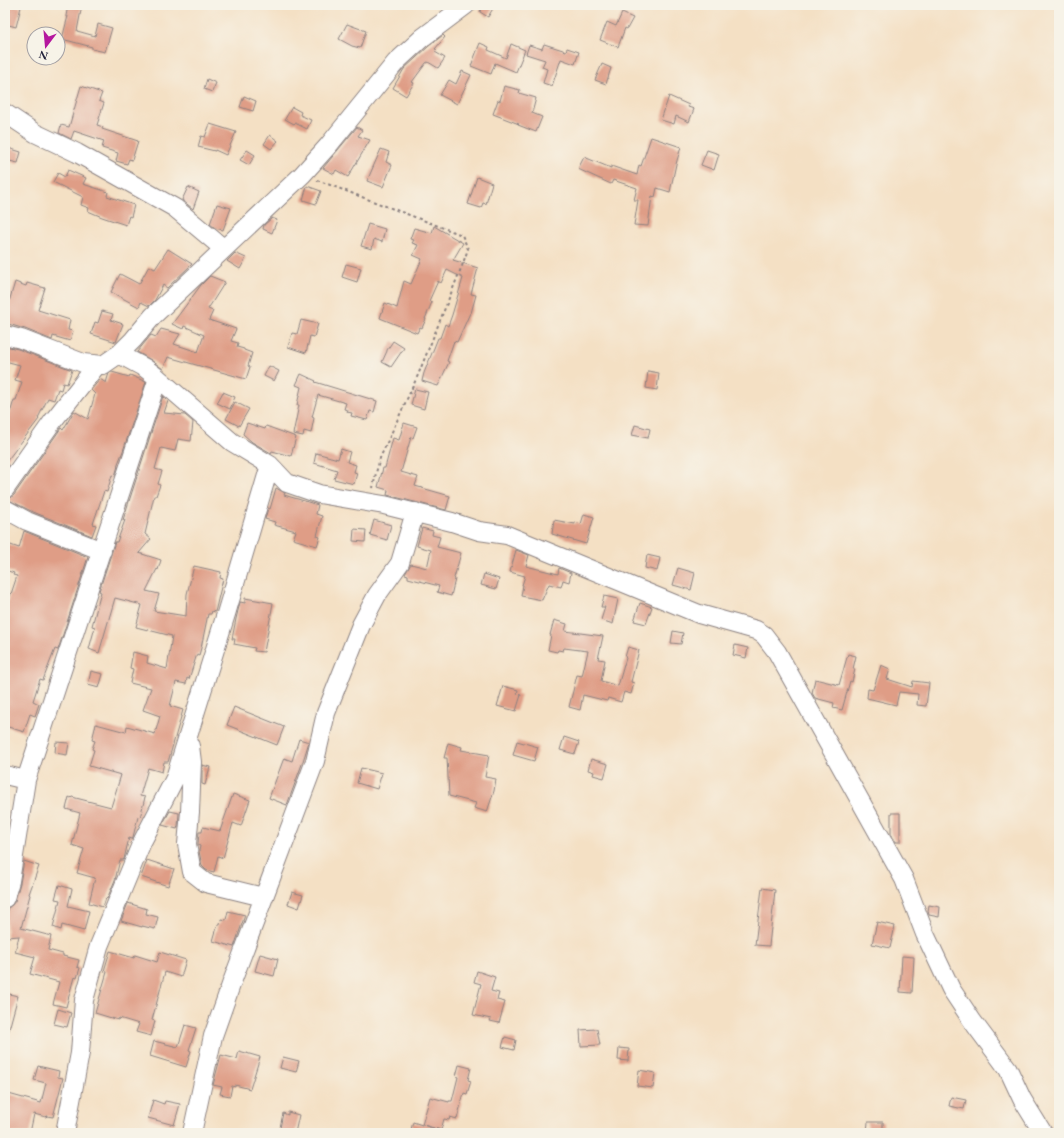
<svg xmlns="http://www.w3.org/2000/svg" width="1064" height="1138" viewBox="0 0 1064 1138" font-family="'EB Garamond',serif">
  <rect width="100%" height="100%" fill="#f7f3e8"/>
  <filter id="ink" filterUnits="userSpaceOnUse"><feTurbulence type="fractalNoise" baseFrequency=".025" numOctaves="2"/><feDisplacementMap in="SourceGraphic" scale="8" xChannelSelector="R" yChannelSelector="G"/><feConvolveMatrix kernelMatrix="1 2 1 2 8 2 1 2 1" color-interpolation-filters="sRGB"/></filter>
  <filter id="wash" filterUnits="userSpaceOnUse"><feTurbulence type="fractalNoise" baseFrequency=".012" numOctaves="4" result="noise"/><feDisplacementMap in="SourceGraphic" scale="16" xChannelSelector="R" yChannelSelector="G"/><feGaussianBlur stdDeviation="0.9" result="paint"/><feColorMatrix in="noise" values="0 0 0 0 0 0 0 0 0 0 0 0 0 0 0 0 0 1.4 0 .05"/><feComposite in="paint" operator="in"/></filter>
  <g filter="url(#wash)">
    <rect width="100%" height="100%" fill="#f4e0c4"/>
    <g id="blocks">
      <path fill="#df9d86" d="M7 5H13L21 7 16 27 5 24V12Z
        M68 5H82L77 31 95 36 98 24 112 28 105 52 92 49V47L62 39 68 16H66Z
        M482 5H495L488 17 480 12Z
        M622 13 633 18 627 29 625 28 618 47 600 40 607 22 616 26Z
        M347 24 366 31 360 48 352 46 339 39Z
        M443 35 445 37 435 49 437 50 435 52 445 58 438 68 428 62 426 63 412 82 414 83 406 96 393 88 404 69 429 46Z
        M480 43 489 47 488 50 506 58 511 44 525 50 516 72 495 63 491 74 471 66Z
        M544 44 566 51 567 48 579 52 575 64 561 59 552 86 543 83 547 69 542 67 545 60 526 54 529 45 542 49Z
        M602 64 611 68 606 84 595 80Z
        M462 71 471 75 457 104 440 95 449 80 456 84Z
        M207 79 216 83 212 92 204 89Z
        M81 86 102 93 99 101 104 103 97 125 103 127 102 129 138 141 132 160 129 159 127 164 116 161 118 153 102 148 104 141 74 131 71 139 59 133 61 125 69 127Z
        M504 86 520 90 519 93 536 98 532 113 542 117 536 132 518 125 519 124 493 114 498 100 500 101Z
        M244 96 256 101 253 111 240 107Z
        M669 96 689 105 688 107 694 109 689 122 676 116 674 124 661 120Z
        M292 107 301 112 300 115 311 120 307 129 295 123 294 124 285 119Z
        M210 124 236 132 226 155 215 150V151L198 147 201 136 205 137Z
        M357 127 362 130 358 136 370 140 348 177 336 170 334 174 323 168Z
        M270 135 278 141 271 149 264 144Z
        M651 137 681 147 676 164 670 192 657 188 655 197 652 196 648 226 634 225 638 200H634L637 188 613 180 611 184 578 169 584 157 611 168V166L637 175 639 165 641 166Z
        M8 148 21 152 18 163 5 160Z
        M381 149 389 152 386 162 392 165 383 187 367 181Z
        M247 150 255 155 249 165 240 160Z
        M707 150 719 154 714 170 701 165Z
        M68 170 86 178 83 184 108 192 107 196 134 205 131 217 129 216 126 225 102 217 88 211 89 208 81 205 83 197 53 182 58 173 65 177Z
        M477 177 492 183 486 204 483 203 481 208 468 204Z
        M307 186 321 191 316 204 303 200Z
        M188 187 199 192 193 209 182 200Z
        M217 204 231 208 223 230 215 228 210 224Z
        M272 218 277 220 272 233 263 229 264 225Z
        M368 224 385 229 382 242 374 239 372 249 361 246Z
        M434 226 463 243 453 260 478 268 471 294 476 295 471 313H470L457 342 454 341 447 361 449 362 438 386 422 381 424 373 438 338H440L445 324 448 326 452 315 463 278 447 270 441 283 438 281 429 301 432 302 425 319H426L422 328 420 327 417 333 380 318 385 303 397 308 404 281 411 284 422 259 413 255 418 245 412 243 414 240 410 239 414 228 432 233Z
        M168 249 192 264 167 288 163 285 155 300 149 306 141 302 139 307 111 292 120 274 139 284 149 266 155 269Z
        M235 253 246 258 240 269 227 261Z
        M346 264 361 268 357 282 342 277Z
        M210 276 225 282 208 309 213 311 209 320 236 329 231 341 238 343 237 347 244 349V350L252 353 248 366 250 367 246 379 168 357 163 369 151 360 137 352 151 335 156 337 161 329 180 334 174 344 198 352 204 335 184 326 183 329 172 324 201 285Z
        M15 282 26 286 27 283 45 288 38 310 70 320 68 330 73 331 70 341 53 336 52 340 25 329 5 323V315Z
        M102 311 113 314 111 320 123 324 116 342 91 334 95 322 98 323Z
        M301 320 318 324 314 337 310 336 306 353 288 347 292 333 297 334Z
        M393 341 404 348 391 367 382 362 387 351V350Z
        M5 346 18 349 72 370 67 384 63 383 61 390 58 389 54 400 48 398 38 418 39 419 6 462 9 465 5 471V418L11 410 14 400H16L22 382 15 380 20 365 5 361Z
        M269 366 279 371 274 381 264 376Z
        M648 371 659 373 657 390 646 388Z
        M112 372 129 377 130 375 146 382 123 451 117 466H118L115 476 112 475 107 492 104 491 93 524 96 525 92 536 31 511 7 499 10 498 14 495 61 428 63 430 74 411 88 419 95 394 91 390 100 379 106 383 109 373Z
        M301 374 316 381 315 382 377 401 374 412 370 411 367 420 351 416 352 413 347 412 348 410 344 409 346 403 318 395 312 417 314 418 311 433 304 431 303 436 293 434 299 405H297L301 387 296 385Z
        M415 389 428 392 424 409 411 405Z
        M223 392 235 397 230 409 217 403Z
        M163 396 168 401 164 413 185 415 193 422 191 441 178 439 175 451 161 448 155 469 162 471 158 484 160 485 156 496H154L145 534 151 539 139 553 161 560 158 570 157 569 146 591 159 594 154 611 186 616 187 594 194 566 221 572 220 578 223 579 215 612 212 611 211 614H208L201 648 199 655 197 654 189 679 187 678 186 684 176 682 170 706 183 710 168 762H164L162 772 148 768 140 796 145 797 140 818 138 817 133 837 132 839 129 838 124 859 123 860H120L115 880 107 899 106 898 103 907 89 903 95 878 77 873 84 849 72 845 80 813 66 809 69 797 71 798 72 797 111 807 121 775 89 766 94 750 92 749 95 741 92 740 96 724 126 732 127 726 155 734 160 716 143 710 151 688 130 683 133 669 130 668 133 652 148 656 147 663 167 669 172 636 136 627 142 605 115 598 99 653 89 649 95 627 92 626 101 592 99 591 115 542H117L125 520H123Z
        M235 402 249 409 239 426 226 419Z
        M247 423 265 429 266 426 296 437 291 456 272 451 271 453 252 442 243 434Z
        M404 423 417 427 413 438 411 437 401 472 418 477 415 486 450 496 446 510 387 495 388 490 378 487 383 468H385L393 438 399 440Z
        M635 425 650 429 648 438 632 435Z
        M341 449 350 452 347 462 356 465 354 472 357 473 354 484 334 479 337 470 314 463 316 453 338 459Z
        M276 488 285 493 284 495 318 505 316 514 322 516 317 536 320 537 317 546 293 539 296 531 274 525 275 522 265 519 268 508 270 509Z
        M584 514 594 517 586 544 552 534 554 520 575 524V522L581 524Z
        M374 520 391 525 387 540 370 535Z
        M422 528 433 531 432 535 440 537 437 547 461 553 454 578 455 579 451 596 437 592 439 586 408 578V575L405 574 411 564 427 568 431 550 417 546Z
        M354 529 366 530 365 542 353 541Z
        M24 531 88 557 58 650 55 649 43 680 40 679 33 701 39 704 35 716 30 714 24 732 5 726V611L10 593 11 594 17 576 13 575 14 573 5 570V543L19 548Z
        M516 550 529 555 526 566 558 574 559 568 571 573 569 582 563 580 561 587 549 584 542 600 521 596 523 585H522L525 576 510 572Z
        M647 555 660 558 657 571 645 568Z
        M678 568 695 573 691 590 673 585Z
        M484 574 499 579 496 589 481 585Z
        M604 596 618 599 613 624 601 620 605 607H601Z
        M245 598 273 603 264 652 254 651 255 648 234 644 235 639H232L236 619 240 602 245 603Z
        M640 603 652 607 646 624 634 621Z
        M554 620 567 624 565 631 603 636 598 659 605 660 601 681 618 686 626 658 625 657 628 647 639 650 631 682 634 683 631 694 624 692 621 702 608 698 607 701 583 695 580 710 569 707 577 675 582 676 588 651 564 648 563 651 558 650 557 652 548 650 551 635H550Z
        M673 631 683 633 681 644 671 643Z
        M735 645 748 648 746 658 733 655Z
        M848 654 856 656 853 669H855L852 682 850 681 842 710 833 708 834 703 815 698 812 693 815 679 839 685Z
        M881 665 890 669 887 679 912 687 913 681 929 683 926 706 917 705 918 694 899 692 896 705 867 698 868 689 873 690Z
        M91 671 103 674 99 688 88 685Z
        M503 686 518 690 517 694 521 695 516 711 497 706Z
        M234 707 284 727 277 745 227 725Z
        M564 737 579 742 575 754 560 750Z
        M299 739 309 742 302 764 287 805 269 798 284 758 292 761Z
        M517 741 538 747 534 761 513 755Z
        M56 742 69 743 67 755 55 753Z
        M448 743 462 747 461 750 489 755 485 777 496 779 494 791 487 812 474 808 476 803 449 796 447 758H444Z
        M591 759 608 764 604 778 593 775 594 772 588 770Z
        M202 765 210 767 205 785 202 784Z
        M361 768 382 773 377 789 357 783Z
        M233 794 250 800 241 826 233 823 223 858 218 856 214 872 206 870 202 866 199 851 200 846 198 845V844L199 832H202L203 827 220 831Z
        M170 811 179 813 178 826 177 829 162 825Z
        M891 813H900V842H896L891 834Z
        M147 860 174 869 168 886 141 877Z
        M24 861 39 866 29 894 30 895 21 928 51 936 48 950 63 954V956L79 960 77 967 80 968 77 978 74 977 66 1007 53 1004 59 982 30 974 35 957 15 952 19 936 7 937 6 917 9 907 12 905 15 901 20 883Z
        M59 885 72 889 68 906 89 911 84 931 62 925 61 930 53 927 60 900 55 899Z
        M762 888 775 890 769 946 755 945Z
        M292 892 303 895 299 908 288 904Z
        M128 903 147 909 146 914 158 917 155 929 142 926V927L121 921Z
        M929 905 940 907 939 917 929 915 928 911Z
        M228 911 245 915 234 947 213 941 218 924H220L221 919 226 920Z
        M877 922 895 926 890 948 872 944Z
        M110 951 134 958 135 955 157 962 160 952 186 960 181 977 165 972 152 1020 155 1021 151 1036 136 1032 139 1024 119 1018 118 1020 95 1013 107 972 104 971Z
        M260 954 278 959 274 976 255 971Z
        M902 956 914 957 912 993 900 992Z
        M477 971 495 977 491 991 499 993 497 1000 505 1002 499 1023 490 1021 491 1019 473 1015 481 984 474 982Z
        M5 993 18 996 8 1033H5Z
        M58 1009 71 1013 67 1027 54 1024Z
        M185 1025 196 1028 189 1050 191 1051 186 1067 150 1056 154 1041 178 1047Z
        M597 1029 600 1045 581 1046 580 1030Z
        M505 1037 516 1040 514 1050 502 1047Z
        M619 1048 629 1049 628 1061 618 1060Z
        M239 1051 260 1057 250 1089 235 1085V1087L232 1086 230 1096 220 1094 222 1087 213 1085 221 1055 237 1059Z
        M283 1057 299 1061 296 1072 280 1068Z
        M459 1065 471 1068 468 1080 471 1081 467 1094 464 1093 457 1119 450 1117 449 1120 444 1119 441 1130 423 1125 440 1130V1133H410L413 1122 422 1125 430 1097 449 1102V1101H452L458 1077 456 1076Z
        M38 1066 59 1071 58 1077 63 1078 53 1117 47 1116 46 1117 34 1114 30 1133H5V1093L41 1103 46 1083 34 1080Z
        M639 1070 655 1073 653 1088 637 1086Z
        M951 1097 966 1100 964 1109 949 1106Z
        M153 1100 164 1104 165 1101 180 1104 174 1125 148 1118Z
        M288 1112 299 1115 295 1133H279L283 1113 288 1115Z
        M868 1122H883V1132H867Z"/>
    </g>
  </g>
  <g filter="url(#ink)">
    <use href="#blocks" fill-opacity="0" stroke="#8b8180" stroke-width="1"/>
    <g fill="none" stroke-linecap="round" stroke-linejoin="round">
      <g stroke="#8b8180" stroke-width="20">
        <path id="minor" d="M5 113 35 133 77 153 175 208 224 249
          M5 335 21 339 83 363 103 365 119 354 133 340 153 316 302 175 328 146 396 62 422 38 466 5
          M119 354 145 368 158 378 232 442 270 465 287 483 319 494 384 505 452 522 479 531 507 535 699 614 756 630 764 635 777 652 904 879 925 934 951 989 973 1022 1008 1069 1022 1099 1043 1133
          M5 489 53 421 97 365
          M5 509 27 521 102 551
          M190 746 192 762 190 812 187 844 192 872 206 883 263 897
          M5 775 26 780
          M5 898 10 881 26 780 158 378
          M65 1133 80 1053 84 1000 99 946 142 842 175 778 226 614 270 465
          M192 1133 213 1036 232 982 315 761 326 713 361 625 377 595 400 563 415 512"/>
      </g>
      <path stroke="#8b8180" stroke-width="2" stroke-dasharray="3 3" stroke-linecap="butt" d="M317 180 462 235 468 249 462 266 418 375 380 458 376 473 373 488"/>
      <use href="#minor" stroke="#fff" stroke-width="18"/>
    </g>
  </g>
  <rect width="1064" height="1138" fill="none" stroke="#f7f3e8" stroke-width="20"/>
  <g transform="translate(46 46) rotate(196)"><circle r="19" fill="#f7f3e8" stroke="#a29fa3"/>
  <path d="M0-3L7 15L0 10L-7 15Z" fill="#b5179e"/>
  <text y="-6" font-size="11" font-weight="bold" text-anchor="middle" fill="#22223b">N</text>
  </g>
</svg>
